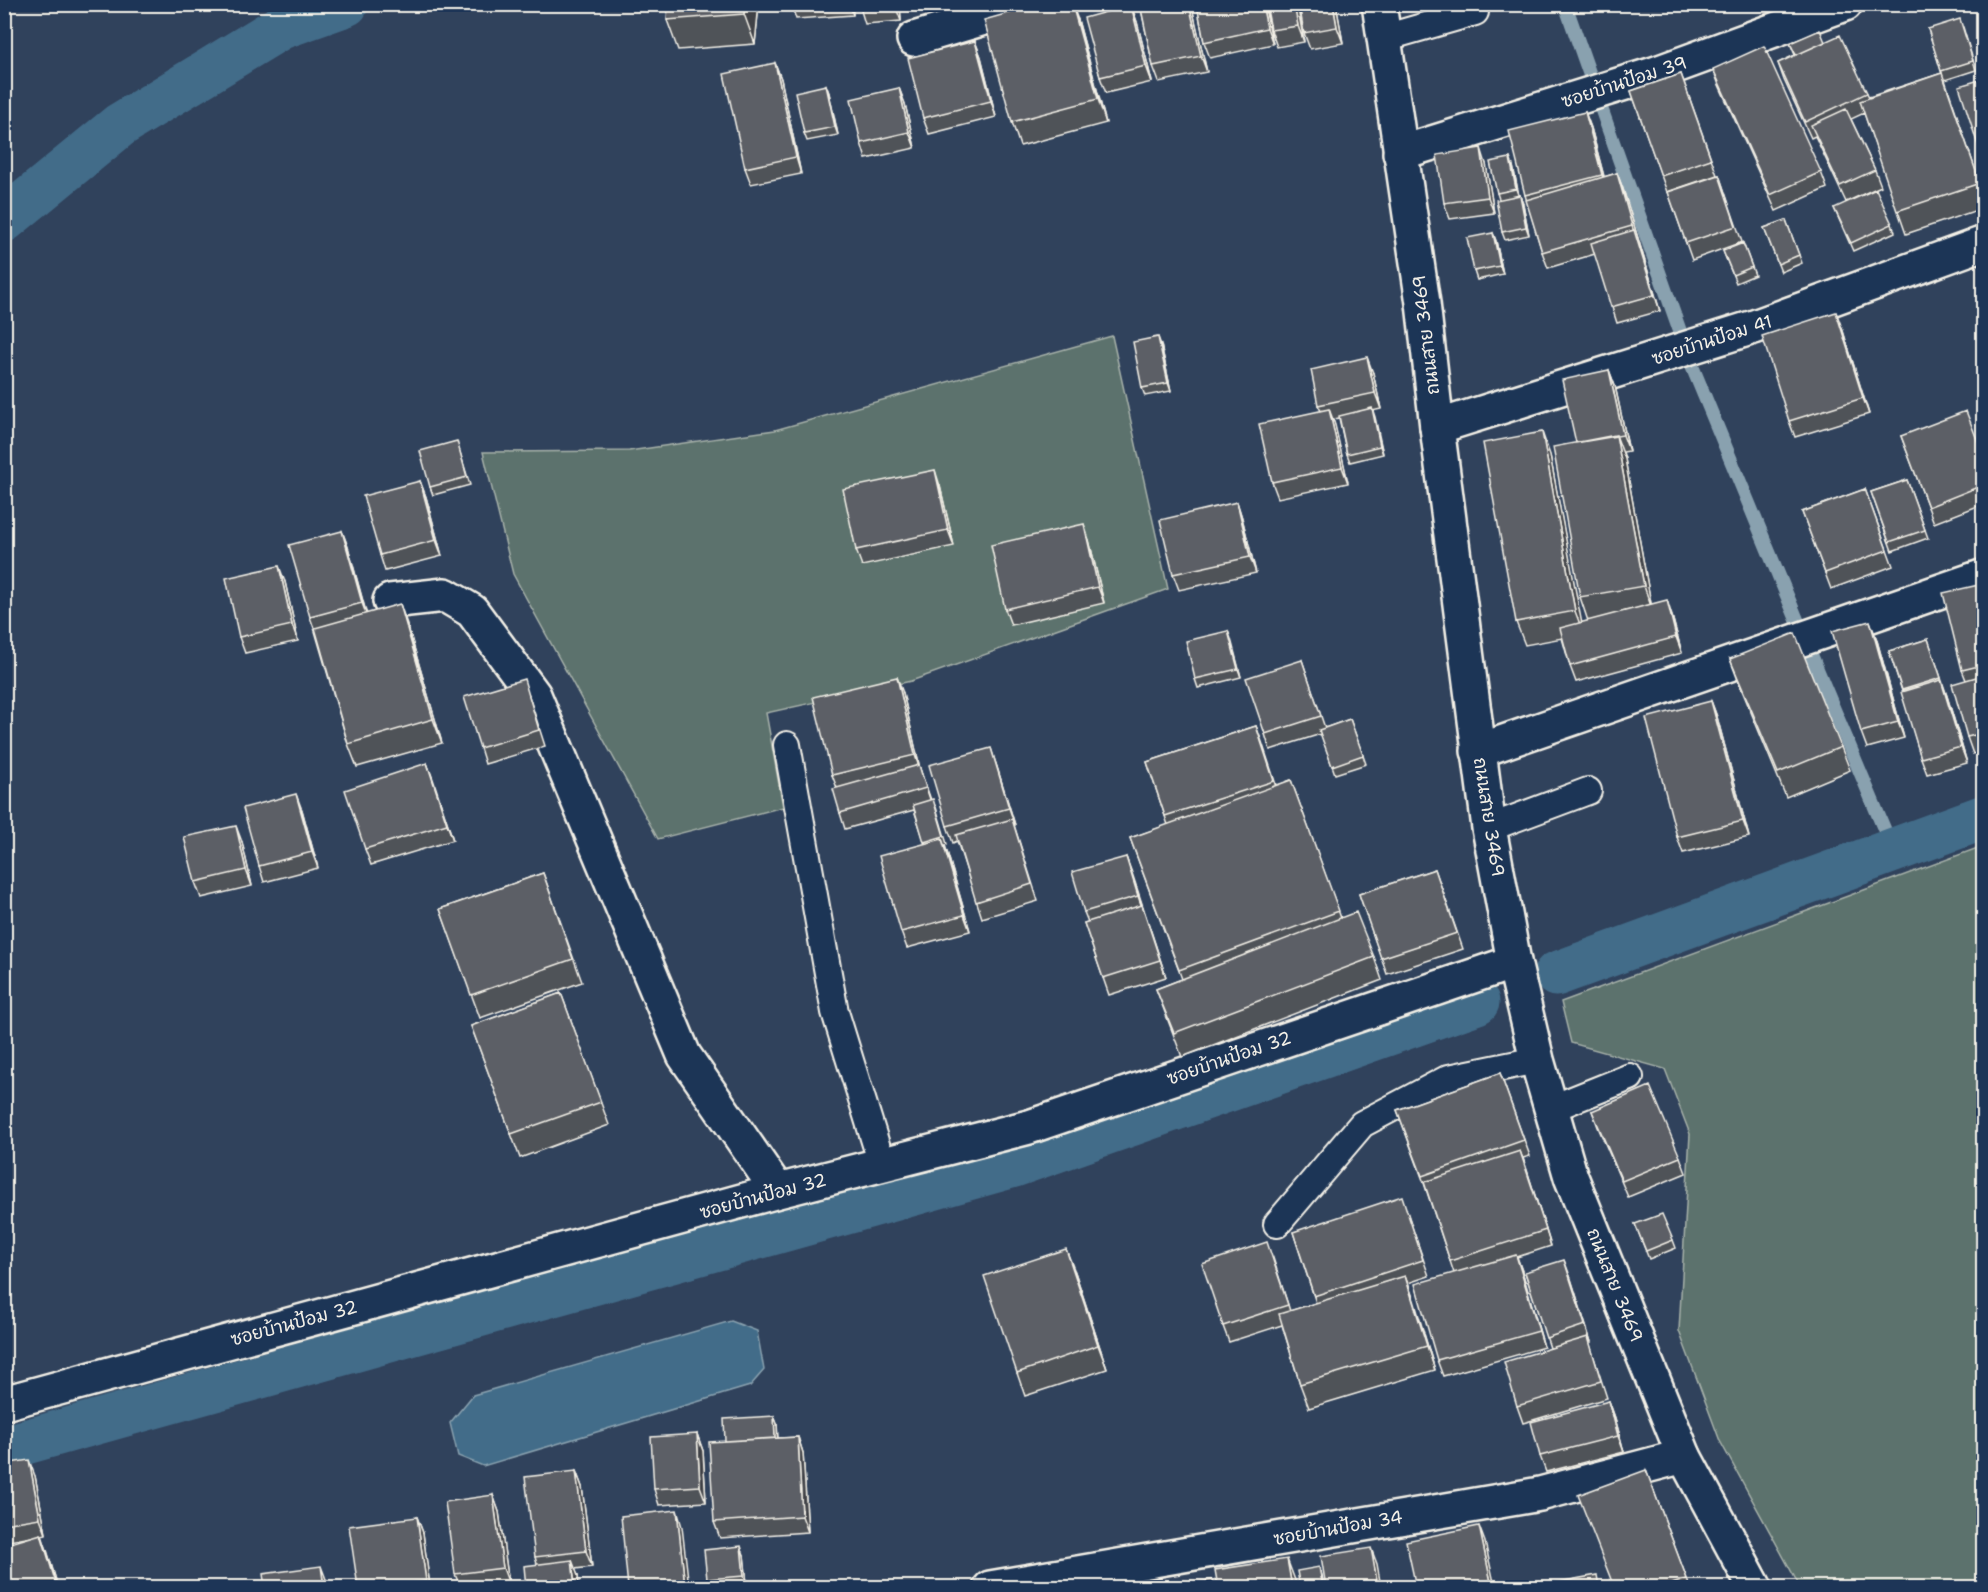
<svg xmlns="http://www.w3.org/2000/svg" width="1988" height="1592" viewBox="0 0 1988 1592" font-family="'Shantell Sans','Playpen Sans Thai',sans-serif">
  <rect width="100%" height="100%" fill="#30425c"/>
  <filter id="ink" filterUnits="userSpaceOnUse"><feTurbulence type="fractalNoise" baseFrequency=".0167" numOctaves="2"/><feDisplacementMap in="SourceGraphic" scale="12" xChannelSelector="R" yChannelSelector="G"/><feConvolveMatrix kernelMatrix="1 2 1 2 8 2 1 2 1" color-interpolation-filters="sRGB"/></filter>
  <g filter="url(#ink)">
    <path fill="#5b726d" stroke="#a8b2aa" stroke-width="1.5" d="M1112 336 1168 589 911 681 766 713 783 807 658 839 513 574 483 452 629 451 775 430Z
      M1983 846V1587H1800L1720 1441 1679 1331 1690 1134 1665 1069 1571 1043 1561 1002Z"/>
    <path fill="#426c89" stroke="#89a1af" stroke-width="1.5" d="M731 1321 757 1331 764 1370 750 1386 483 1466 458 1456 450 1423 473 1395Z"/>
    <g fill="none" stroke-linecap="round" stroke-linejoin="round">
      <path stroke="#89a1af" stroke-width="14" d="M1565 4 1592 81
        M1600 105 1681 334
        M1692 366 1800 627
        M1809 650 1893 850"/>
      <path stroke="#426c89" stroke-width="45" d="M4 220 120 125 281 27 346 4
        M1556 974 1984 817
        M4 1448 1014 1165 1477 1002"/>
      <g stroke="#f4f1e8" stroke-width="30">
        <path id="lane" d="M1384 38 1475 12
          M787 745 835 1012 882 1164
          M1489 828 1588 791
          M1550 1109 1630 1077
          M1277 1224 1362 1124 1449 1078 1537 1060"/>
      </g>
      <g stroke="#f4f1e8" stroke-width="38">
        <path id="street" d="M914 39 1031 4
          M1400 153 1654 74 1845 4
          M1437 427 1754 327 1984 243
          M390 601 445 595 472 611 534 695 684 1055 778 1191
          M1478 751 1984 576
          M4 1403 778 1191 1029 1127 1514 962
          M990 1588 1540 1494 1684 1456"/>
      </g>
      <g stroke="#f4f1e8" stroke-width="38">
        <path id="secondary" d="M1379 4 1423 303 1437 427 1489 828 1514 962 1537 1060 1571 1177 1684 1456 1755 1588"/>
      </g>
      <use href="#lane" stroke="#1d3557" stroke-width="26"/>
      <use href="#street" stroke="#1d3557" stroke-width="33"/>
      <use href="#secondary" stroke="#1d3557" stroke-width="33"/>
    </g>
    <path fill="#4f5258" stroke="#f4f1e8" stroke-width="1.5" d="M759 4 755 44 678 50 667 20Z
      M791 4H852L853 15 796 19Z
      M859 4H900L901 21 865 24Z
      M1140 4H1191L1207 72 1159 82 1153 66Z
      M1197 4H1264L1273 44 1210 58 1204 42Z
      M1266 4H1297L1304 42 1277 47 1271 30Z
      M1299 4H1336L1343 43 1310 49 1304 33Z
      M1131 5 1137 22 1152 82 1106 93 1100 77Z
      M1078 20 1106 123 1020 146 1012 122Z
      M1963 27 1976 70 1945 80 1983 192V208L1906 234 1864 113 1851 119 1875 170 1881 186 1846 202 1815 136 1811 138 1784 80 1778 63 1795 55 1790 43 1825 42 1867 93 1869 97 1942 73 1928 29Z
      M975 41 981 57 996 117 929 134 923 118Z
      M775 63 781 79 801 174 751 184 745 168Z
      M1713 69 1821 172 1827 188 1776 211 1719 85Z
      M1681 74 1717 175 1667 192 1631 91Z
      M826 85 829 93 838 135 807 141 804 133Z
      M899 88 905 104 915 148 866 159 861 143Z
      M1585 112 1591 128 1604 177 1617 173 1623 189 1660 311 1617 323 1595 254 1548 268 1542 252 1525 195Z
      M1486 164 1494 213 1450 219 1444 203Z
      M1513 166 1519 196 1523 204 1529 235 1505 240 1502 232 1499 199 1497 193Z
      M1719 175 1742 242 1692 260 1668 192Z
      M1834 208 1892 224 1895 232 1853 251Z
      M1786 220 1802 263 1781 272 1764 228Z
      M1493 233 1496 241 1503 274 1477 280 1474 271Z
      M1743 243 1755 275 1736 283 1723 251Z
      M1842 328 1869 414 1795 437 1789 421Z
      M1161 345 1171 391 1145 396 1142 388Z
      M1609 370 1615 386 1629 451 1623 452 1625 459 1651 604 1672 616 1682 653 1576 682 1570 666 1562 638 1525 645 1516 622 1550 455 1581 623 1588 621 1580 597 1576 443Z
      M1373 373 1381 409 1372 411 1383 454 1350 462 1347 454 1339 418 1333 419 1348 483 1278 498 1272 482 1321 411 1318 405Z
      M1901 436 1983 455V504L1934 523Z
      M459 449 470 485 433 495 430 487Z
      M1907 480 1928 538 1892 551 1871 492Z
      M420 481 426 497 442 556 385 571 380 555Z
      M940 486 954 546 862 566 856 550Z
      M1865 489 1893 566 1831 589 1802 512Z
      M1237 502 1242 518 1256 573 1179 590 1173 574Z
      M342 531 348 547 366 613 408 627 442 743 357 767 348 744 315 631 310 617Z
      M1089 540 1104 603 1011 625 1005 609Z
      M285 582 298 641 245 653 239 637Z
      M1983 584V751L1973 754 1967 737 1966 680 1962 670Z
      M1228 631 1241 677 1198 688 1195 679Z
      M1876 637 1904 738 1867 748 1861 732Z
      M1928 639 1947 696 1967 763 1927 774 1921 758 1902 691 1889 651Z
      M1730 659 1841 747 1850 770 1786 797 1739 683Z
      M1302 660 1325 728 1350 719 1366 764 1335 774 1321 734 1270 750 1265 734Z
      M903 693 920 769 931 800 936 807 947 844 945 845 970 931 907 948 901 932 925 843 914 810 845 829 840 813 837 788 832 775Z
      M529 696 545 746 485 764 480 748Z
      M1711 701 1717 717 1749 837 1683 853 1677 837Z
      M1256 726 1276 786 1291 780 1341 918 1374 957 1382 980 1182 1057 1156 989 1182 979 1130 838 1168 825 1147 762Z
      M427 763 453 840 371 865 365 849Z
      M996 764 1015 825H1014L1038 901 982 918 957 841 953 843 947 826Z
      M302 810 318 868 264 882 259 866Z
      M242 842 252 886 201 898 195 882Z
      M1126 857 1166 977 1109 995 1084 923 1088 922 1084 912Z
      M1435 869 1463 949 1387 974 1359 894Z
      M543 873 582 982 480 1018 440 909Z
      M561 993 609 1125 520 1158 471 1026Z
      M1500 1073 1530 1156 1523 1158 1551 1246 1517 1257 1522 1271 1544 1347 1443 1376 1437 1360 1454 1273 1424 1183 1397 1110Z
      M1592 1111 1680 1157 1686 1173 1628 1197 1598 1127Z
      M1407 1212 1429 1276 1408 1283 1435 1370 1309 1408 1300 1384 1282 1325 1229 1342 1223 1326 1273 1258 1290 1311 1316 1303 1293 1232Z
      M1635 1224 1673 1240 1676 1248 1649 1259Z
      M1075 1272 1107 1369 1025 1396 1017 1373Z
      M1525 1272 1570 1276 1591 1342H1589L1607 1398 1523 1423 1517 1406 1550 1348Z
      M1609 1401 1615 1418 1624 1452 1546 1472 1540 1456Z
      M774 1416 777 1424 778 1438 798 1437 803 1453 808 1532 720 1538 714 1522Z
      M697 1434 703 1451 706 1502 659 1505 654 1489Z
      M4 1464 35 1476 46 1534 42 1535 58 1587H4L32 1537 9 1541 4 1530Z
      M1646 1470 1690 1587H1613Z
      M576 1471 582 1487 592 1567 575 1569 578 1576 579 1587H526L537 1564 535 1557Z
      M493 1495 499 1512 509 1584 483 1587H460L455 1574Z
      M417 1517 423 1533 430 1587H358Z
      M744 1555 747 1584 710 1587 707 1579Z"/>
    <path fill="#404247" stroke="#f4f1e8" stroke-width="1.5" d="M745 4H759L755 44 744 14Z
      M849 4H852L853 15Z
      M900 4 901 21 895 5Z
      M1072 4 1078 20 1106 123 1098 99Z
      M1189 4H1191L1192 7 1207 72 1201 56Z
      M1262 4H1264L1273 44 1267 28Z
      M1294 4H1297L1304 42 1298 26Z
      M1333 4H1336L1343 43 1337 27Z
      M1131 5 1137 22 1152 82 1146 66Z
      M975 41 981 57 996 117 991 101Z
      M775 63 781 79 801 174 796 157Z
      M826 85 829 93 838 135 835 127Z
      M899 88 905 104 915 148 909 132Z
      M1585 112 1591 128 1608 191 1602 175Z
      M1481 148 1486 164 1494 213 1488 197Z
      M1510 158 1513 166 1519 197 1516 189Z
      M1617 173 1623 189 1660 311 1632 226Z
      M1520 195 1523 204 1529 235 1526 227Z
      M1493 233 1496 241 1503 274 1500 266Z
      M1836 312 1842 328 1869 414 1863 398Z
      M1158 337 1161 345 1171 391 1168 383Z
      M1367 357 1373 373 1381 409 1375 393Z
      M1609 370 1615 386 1629 451 1623 435Z
      M1372 408 1375 417 1383 454 1380 446Z
      M1329 409 1335 425 1348 483 1342 467Z
      M1542 432 1550 455 1584 635 1575 611Z
      M1616 435 1625 459 1652 609 1644 586Z
      M935 470 940 486 954 546 948 530Z
      M420 481 426 497 442 556 436 540Z
      M1237 502 1242 518 1256 573 1250 557Z
      M1084 524 1089 540 1104 603 1098 587Z
      M342 531 348 547 368 619 362 603Z
      M279 566 285 582 298 641 292 625Z
      M1667 600 1672 616 1682 653 1676 637Z
      M400 604 408 627 442 743 433 719Z
      M1870 621 1876 637 1904 738 1898 722Z
      M1228 631 1231 639 1241 677 1238 669Z
      M897 677 903 693 920 769 932 805 915 755Z
      M1941 680 1947 696 1967 763 1961 747Z
      M1711 701 1717 717 1749 837 1743 821Z
      M1256 726 1262 742 1280 797 1274 781Z
      M991 748 996 764 1015 825 1009 808Z
      M427 763 433 779 453 840 447 824Z
      M296 794 302 810 318 868 312 852Z
      M236 826 242 842 252 886 246 870Z
      M942 839 948 855 970 931 964 915Z
      M1126 857 1132 873 1166 977 1138 896Z
      M1520 1151 1526 1167 1551 1246 1546 1230Z
      M1066 1249 1075 1272 1107 1369 1098 1345Z
      M1516 1255 1522 1271 1544 1347 1539 1331Z
      M1564 1260 1570 1276 1591 1342 1585 1325Z
      M1405 1276 1414 1300 1435 1370 1427 1346Z
      M1609 1401 1615 1418 1624 1452 1618 1436Z
      M774 1416 777 1424 778 1451 775 1443Z
      M697 1434 703 1451 706 1502 700 1486Z
      M798 1437 803 1453 808 1532 802 1516Z
      M29 1460 35 1476 46 1534 40 1518Z
      M576 1471 582 1487 592 1567 586 1551Z
      M493 1495 499 1512 509 1584 503 1568Z
      M677 1510 682 1527 689 1587H685Z
      M417 1517 423 1533 430 1587H428L426 1581Z
      M1479 1526 1485 1542 1495 1587H1492Z
      M41 1534 47 1550 58 1587H57Z
      M741 1546 744 1555 747 1584 744 1576Z
      M1371 1548 1377 1564 1381 1587H1378Z
      M1287 1559 1296 1583V1587H1292Z
      M572 1560 578 1576 579 1587H575Z
      M321 1566 327 1582V1587H324Z
      M1319 1567 1322 1575 1324 1587H1323Z"/>
    <path fill="#5c5f66" stroke="#f4f1e8" stroke-width="1.5" d="M668 4H745L744 14 667 20Z
      M859 4H895V5L859 8Z
      M1041 4H1072L1098 99 1012 122 984 20Z
      M1140 4H1189L1201 56 1153 66Z
      M1197 4H1262L1267 28 1204 42Z
      M1266 4H1294L1298 26 1271 30Z
      M1299 4H1333L1337 27 1304 33Z
      M1131 5 1146 66 1100 77 1084 18Z
      M1960 19 1973 61 1941 71 1928 29Z
      M1820 30 1825 42 1796 55 1790 43Z
      M1840 35 1867 93 1805 122 1778 63Z
      M975 41 991 101 923 118 908 58Z
      M1764 46 1821 172 1770 195 1713 69Z
      M775 63 796 157 745 168 724 74Z
      M1942 73 1980 183 1897 211 1860 101Z
      M1681 74 1711 159 1661 176 1631 91Z
      M1983 79V161L1959 86Z
      M826 85 835 127 804 133 795 92Z
      M899 88 909 132 861 143 851 99Z
      M1846 109 1875 170 1840 186 1811 125Z
      M1585 112 1602 175 1525 195 1509 131Z
      M1481 148 1488 197 1444 203 1437 155Z
      M1510 158 1516 189 1497 193 1490 162Z
      M1617 173 1632 226 1542 252 1526 200Z
      M1719 175 1736 226 1686 243 1668 192Z
      M1876 189 1892 224 1851 243 1834 208Z
      M1520 195 1526 227 1502 232 1496 200Z
      M1786 220 1799 255 1778 264 1764 228Z
      M1634 230 1654 295 1611 307 1591 243Z
      M1493 233 1500 266 1474 271 1467 238Z
      M1743 243 1752 267 1733 275 1723 251Z
      M1836 312 1863 398 1789 421 1762 336Z
      M1158 337 1168 383 1142 388 1133 342Z
      M1367 357 1375 393 1318 405 1311 370Z
      M1609 370 1623 435 1576 443 1562 380Z
      M1372 408 1380 446 1347 454 1339 416Z
      M1329 409 1342 467 1272 482 1259 424Z
      M1966 411 1983 455V485L1928 507 1901 436Z
      M1542 432 1575 611 1516 622 1483 443Z
      M1616 435 1644 586 1580 597 1553 447Z
      M457 441 467 477 430 487 420 451Z
      M935 470 948 530 856 550 843 489Z
      M1907 480 1925 530 1889 542 1871 492Z
      M420 481 436 540 380 555 363 496Z
      M1865 489 1887 550 1825 573 1802 512Z
      M1237 502 1250 557 1173 574 1160 520Z
      M1084 524 1098 587 1005 609 991 545Z
      M342 531 362 603 310 617 289 545Z
      M279 566 292 625 239 637 226 578Z
      M1983 584V665L1962 670 1943 593Z
      M1667 600 1676 637 1570 666 1560 628Z
      M400 604 433 719 348 744 315 628Z
      M1870 621 1898 722 1861 732 1832 631Z
      M1228 631 1238 669 1195 679 1186 641Z
      M1795 633 1841 747 1778 773 1730 659Z
      M1928 639 1941 678 1902 690 1889 651Z
      M1302 660 1321 716 1265 734 1246 678Z
      M1983 675V733L1967 737 1952 684Z
      M897 677 915 755 832 775 813 697Z
      M524 679 539 730 480 748 464 697Z
      M1941 680 1961 747 1921 758 1901 692Z
      M1711 701 1743 821 1677 837 1646 718Z
      M1350 719 1363 755 1332 766 1319 730Z
      M1256 726 1274 781 1165 816 1147 762Z
      M991 748 1009 808 947 826 929 765Z
      M427 763 447 824 365 849 345 790Z
      M919 765 926 788 840 813 833 789Z
      M1291 780 1339 911 1179 970 1130 838Z
      M296 794 312 852 259 866 243 808Z
      M933 799 944 836 924 842 913 805Z
      M1012 819 1032 884 976 902 956 835Z
      M236 826 246 870 195 882 184 837Z
      M942 839 964 915 901 932 879 856Z
      M1126 857 1138 896 1084 912 1072 872Z
      M1435 869 1457 933 1381 958 1359 894Z
      M543 873 573 959 471 995 440 909Z
      M1142 905 1160 960 1103 978 1084 923Z
      M1356 912 1374 957 1174 1033 1156 989Z
      M561 993 601 1102 511 1134 471 1026Z
      M1500 1073 1524 1140 1422 1176 1397 1110Z
      M1650 1086 1680 1157 1622 1181 1592 1111Z
      M1520 1151 1546 1230 1450 1261 1424 1182Z
      M1402 1196 1423 1260 1314 1296 1293 1232Z
      M1662 1214 1673 1240 1646 1251 1635 1224Z
      M1267 1242 1288 1305 1223 1326 1202 1264Z
      M1066 1249 1098 1345 1017 1373 984 1276Z
      M1516 1255 1539 1331 1437 1360 1415 1284Z
      M1564 1260 1585 1325 1546 1338 1525 1272Z
      M1405 1276 1427 1346 1300 1384 1279 1314Z
      M1588 1337 1601 1381 1517 1406 1504 1362Z
      M1609 1401 1618 1436 1540 1456 1531 1422Z
      M774 1416 775 1438 725 1441 724 1419Z
      M697 1434 700 1486 654 1489 651 1437Z
      M798 1437 802 1516 714 1522 709 1442Z
      M29 1460 40 1518 4 1524V1464Z
      M1646 1470 1687 1579 1663 1587H1614L1578 1495Z
      M576 1471 586 1551 535 1557 525 1477Z
      M493 1495 503 1568 455 1574 445 1502Z
      M677 1510 685 1587H628L621 1516Z
      M417 1517 426 1581 378 1587H358L349 1526Z
      M1479 1526 1492 1587H1416L1406 1541Z
      M41 1534 57 1587H4V1545Z
      M741 1546 744 1576 707 1579 704 1550Z
      M1371 1548 1378 1587H1326L1321 1556Z
      M1287 1559 1292 1587H1218L1215 1570Z
      M572 1560 575 1587H526L524 1566Z
      M321 1566 324 1587H265L263 1574Z
      M1319 1567 1323 1587H1300L1297 1571Z
      M1597 1575 1599 1587H1532Z
      M1213 1580 1214 1587H1155Z"/>
  </g>
  <g text-anchor="middle" stroke-width="4.5" stroke-linejoin="round" paint-order="stroke">
    <g font-size="18" fill="#f4f1e8" stroke="#1d3557">
      <text transform="translate(1624 82) rotate(-18)" y="6">ซอยบ้านป้อม 39</text>
      <text transform="translate(1426 335) rotate(-97)" y="6">ถนนสาย 3469</text>
      <text transform="translate(1712 340) rotate(-18)" y="6">ซอยบ้านป้อม 41</text>
      <text transform="translate(1489 817) rotate(81)" y="6">ถนนสาย 3469</text>
      <text transform="translate(1229 1058) rotate(-19)" y="6">ซอยบ้านป้อม 32</text>
      <text transform="translate(763 1196) rotate(-15)" y="6">ซอยบ้านป้อม 32</text>
      <text transform="translate(1615 1285) rotate(68)" y="6">ถนนสาย 3469</text>
      <text transform="translate(294 1323) rotate(-15)" y="6">ซอยบ้านป้อม 32</text>
      <text transform="translate(1338 1528) rotate(-10)" y="6">ซอยบ้านป้อม 34</text>
    </g>
  </g>
  <rect width="1988" height="1592" fill="none" stroke="#1d3557" stroke-width="24"/>
  <rect x="12" y="12" width="1964" height="1568" fill="none" stroke="#f4f1e8" stroke-width="2" filter="url(#ink)"/>
</svg>
